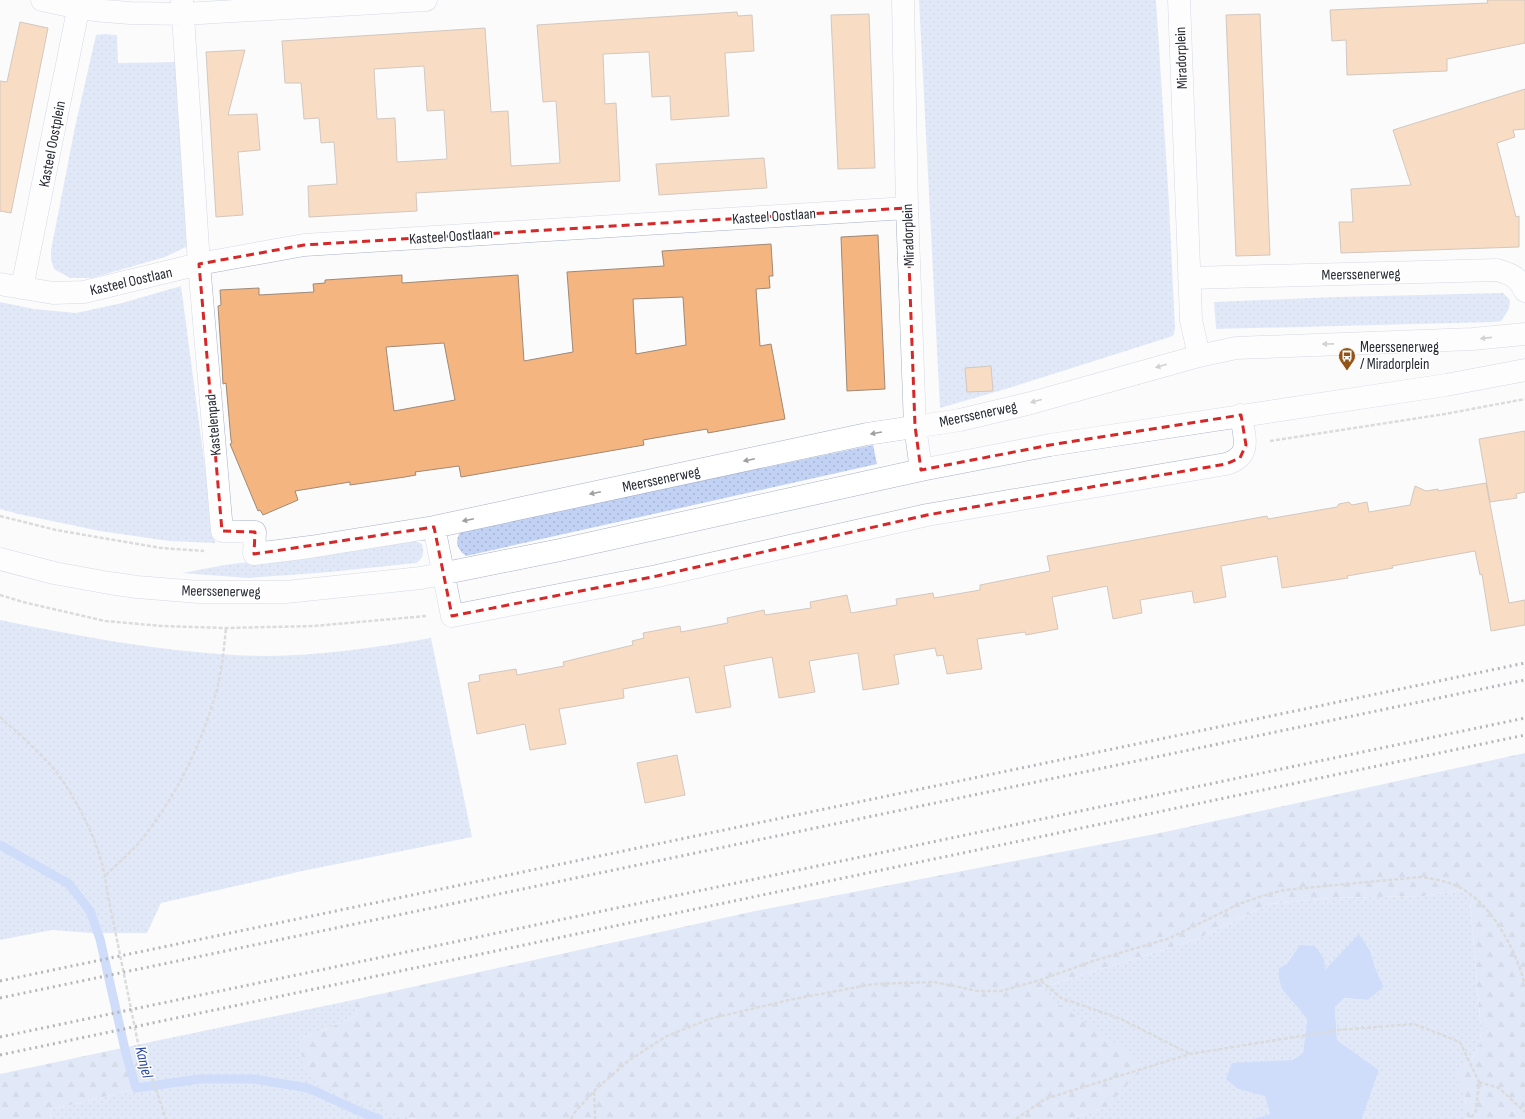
<svg xmlns="http://www.w3.org/2000/svg" width="1525" height="1119" viewBox="0 0 1525 1119" font-family="'Sofia Sans Condensed',sans-serif">
  <defs>
    <pattern id="grass-dots" width="8" height="8" patternUnits="userSpaceOnUse"><rect width="8" height="8" fill="#c2d2f5"/><path d="M2 2h.1M6 6h.1" fill="none" stroke="#a7b4d2" stroke-width="1.8" stroke-linecap="round"/></pattern>
    <pattern id="forest-firs" width="22" height="20" patternUnits="userSpaceOnUse"><rect width="22" height="20" fill="#c2d2f5"/><path d="M5 1l3.5 6h-7zM16 11l3.5 6h-7z" fill="#a7b4d2"/></pattern>
  </defs>
  <rect width="100%" height="100%" fill="#fbfbfb"/>
  <path fill="url(#grass-dots)" d="M919 0H1156L1169 203 1175 329 1173 336 1009 388 940 408Z
    M103 34 117 35 118 63 180 62 192 244 165 257 92 278H70L54 269 51 260V250L75 127 96 35Z
    M181 286 215 543 169 541 100 531 18 514 0 509V302L34 309 76 313 122 303Z
    M1503 293 1510 300 1509 309 1501 321 1494 322 1216 329 1214 302 1335 297Z
    M873 445 877 464 466 556C457 549 454 542 461 531Z
    M414 540 422 544C424 553 424 558 416 563L330 572 248 578 182 573 225 565Z
    M0 620C78 636 153 650 233 655 299 659 366 649 431 638L472 837 302 871 161 903 147 933H91L52 930 0 940Z
    M1469 889 1481 1031 1479 1047 1473 1057 1455 1072 1465 1097 1467 1119H1362L1379 1070 1337 1040 1335 1007 1343 998 1368 1000 1384 987 1374 965 1371 952 1359 935 1295 1005 1307 1019 1303 1053 1292 1060 1232 1064 1238 1089 1265 1095 1270 1114 1253 1119H1070L1105 1108 1037 989 1195 940 1269 904 1332 898 1423 896Z
    M353 1000 357 1016 301 1039 407 1116 414 1119H51L50 1110 149 1086 136 1045Z"/>
  <path fill="url(#forest-firs)" d="M1525 753V1119H1467L1465 1097 1454 1072 1473 1057 1479 1047 1481 1031 1469 889 1423 896 1332 898 1269 904 1195 940 1037 989 1119 1046 1145 1066 1105 1108 1070 1119H414L336 1094 303 1069 301 1039 357 1016 353 1000 755 911 1165 832Z
    M136 1045 149 1086 50 1110 51 1119H0V1074Z"/>
  <path fill="#99b6f8" d="M1359 934 1371 952 1374 965 1384 987 1368 1000 1344 998 1335 1007 1337 1040 1379 1070 1362 1119H1253L1270 1114 1265 1096 1238 1089 1226 1079 1232 1063 1292 1060 1303 1053 1307 1019 1282 989 1279 978V968L1287 964 1300 945 1315 946 1324 959 1325 970Z"/>
  <g fill="none" stroke-linecap="round" stroke-linejoin="round">
    <path stroke="#99b6f8" stroke-width="9" d="M0 845 69 884 90 911 100 939 126 1054 136 1088 200 1079H254L308 1088 363 1113 379 1119"/>
  </g>
  <path fill="#f4b580" stroke="#9f8977" fill-rule="evenodd" d="M1487 0H1525V43L1447 59V71L1347 75 1346 40 1332 41 1330 10 1488 3Z
    M737 12 738 16 752 15 754 51 725 53 729 116 671 120 670 96 652 97 649 52 603 54 605 104 616 103 620 181 416 193 417 211 309 217 308 186 337 184 334 142 321 143 319 118 304 119 301 83H285L282 41 485 28 491 112 508 111 511 166 560 163 556 101 543 102 537 25ZM424 66 427 111 444 110 447 159 397 162 395 118 377 119 374 69Z
    M869 14 875 168 838 169 831 15Z
    M1260 14 1270 255 1236 256 1226 15Z
    M20 22 48 28 11 213 0 211V81L7 82Z
    M245 50 228 115 257 114 260 150 238 152 243 215 216 217 206 52Z
    M1525 89V129L1513 130 1515 137 1497 143 1516 217 1519 216V247L1341 253 1339 222H1353L1351 189 1411 185 1393 130Z
    M764 158 767 188 659 195 656 164Z
    M878 235 885 389 847 391 841 237Z
    M771 244 773 276H769L770 288 756 289 760 346 771 344 785 419 708 433 707 429 643 440 644 445 461 477 459 466 415 472 416 475 405 477 350 485V482L295 491 298 500 263 515 260 510 258 511 230 444 232 443 231 440 226 383 223 384 222 365 218 306 221 305 220 290 259 288V295L314 292 313 284 325 283V280L402 275V283L518 275 524 361 573 352 567 272 664 266 662 251ZM683 297 686 345 636 354 633 299ZM444 343 455 400 394 411 386 347Z
    M991 366 993 391 967 392 965 368Z
    M1525 431V492L1516 494 1517 498 1490 502 1479 439Z
    M1486 483 1509 603 1525 600V625L1491 631 1482 574 1480 575 1475 551 1392 566 1393 568 1347 576 1348 578 1282 588 1277 556 1221 566 1226 597 1194 603 1192 591 1140 600 1142 613 1113 619 1107 586 1052 597 1058 629 1026 635 1025 632 977 639 982 669 947 674 943 655 937 656 935 648 894 655 899 684 863 690 858 653 809 661 815 692 779 698 772 657 724 666 731 707 696 713 689 677 623 689 624 698 559 709 566 744 530 750 525 724 477 734 468 683 480 681 479 675 516 669 517 675 564 666 563 662 633 645 632 641 644 638 643 633 680 626 681 632 728 623 727 618 764 610 765 615 811 608 810 602 847 595 851 613 897 605 896 599 933 593 934 598 980 590V585L1050 571 1047 556 1267 516 1268 519 1337 507 1339 504 1349 502 1352 505 1367 502 1369 512 1410 505 1415 486 1426 491 1438 489V491Z
    M677 755 685 795 645 803 637 763Z"/>
  <g fill="none" stroke-linecap="round" stroke-linejoin="round">
    <g stroke="#a5b0c8" stroke-width="23">
      <path id="minor" d="M42 0 79 8 105 11 130 13 183 14 426 0
        M182 0 199 264 222 531 255 532 254 554 310 547 434 527 867 434 960 420 1031 403 1199 356 1236 348 1473 339 1525 334
        M903 0 907 208 915 426 921 470
        M1179 0 1191 320 1199 356
        M1189 278 1497 270C1513 275 1517 276 1525 291
        M0 284 53 293 84 292 199 264 304 245 907 208
        M22 288 80 0
        M434 527 452 616 657 576 927 515 1226 464C1253 456 1244 437 1241 415
        M0 559 54 573 109 583 137 587 199 592H286L421 578 560 550 921 470 1050 445 1446 385 1525 370"/>
    </g>
    <path stroke="#b3b4b7" stroke-width="2.5" stroke-dasharray="4 2" stroke-linecap="butt" d="M1270 441 1445 414 1525 399
      M0 516 56 530 161 548 204 551
      M0 595 23 602 105 621 162 626 226 628 314 626 426 616
      M0 717C18 733 37 750 53 768 58 773 62 780 66 786 86 817 103 853 107 891L138 1043 149 1069 166 1119
      M106 875C116 865 127 856 137 845 174 801 202 745 217 689 222 669 224 648 226 628
      M1041 981 1061 998 1121 1019 1190 1054
      M1479 1082 1499 1088 1525 1112
      M594 1092 595 1119
      M571 1119 575 1112 594 1091 628 1061 665 1037 709 1019 789 1000 874 984 934 982 978 991H1001L1040 980 1093 961 1170 938 1239 904 1262 896 1284 890 1420 877C1436 879 1452 882 1466 891 1494 909 1518 954 1525 986
      M1016 1119 1045 1099 1190 1054 1338 1030 1414 1024 1460 1042 1479 1082 1476 1111 1470 1119"/>
    <use href="#minor" stroke="#fff" stroke-width="22"/>
    <path stroke="#606369" stroke-width="3" stroke-dasharray="2 4" stroke-linecap="butt" d="M0 981 1525 663
      M0 998 1525 680
      M0 1037 1525 718
      M0 1055 1525 735"/>
  </g>
  <defs><path id="oneway-solid" d="M-6-.8H1V-3.2L6.5 0L1 3.2V.8H-6Z"/></defs>
  <g fill="#9d9fa3">
    <use href="#oneway-solid" transform="translate(1486 338) rotate(174)"/>
    <use href="#oneway-solid" transform="translate(1328 344) rotate(179)"/>
    <use href="#oneway-solid" transform="translate(1161 366) rotate(164)"/>
    <use href="#oneway-solid" transform="translate(1036 401) rotate(165)"/>
    <use href="#oneway-solid" transform="translate(876 433) rotate(170)"/>
    <use href="#oneway-solid" transform="translate(749 460) rotate(168)"/>
    <use href="#oneway-solid" transform="translate(595 493) rotate(168)"/>
    <use href="#oneway-solid" transform="translate(468 520) rotate(168)"/>
  </g>
  <path d="M0 0H1525V1119H0ZM907 208 915 426 921 470 1050 445 1241 415 1246 445 1240 458 1226 464 927 515 657 576 452 616 434 527 254 554 255 532 222 531 199 264 304 245Z" fill="#fbfbfb" fill-opacity=".55" fill-rule="evenodd"/>
  <path fill="none" stroke="#d62828" stroke-width="3" stroke-dasharray="8 5" stroke-linejoin="round" d="M907 208 915 426 921 470 1050 445 1241 415 1246 445 1240 458 1226 464 927 515 657 576 452 616 434 527 254 554 255 532 222 531 199 264 304 245Z"/>
  <defs>
    <g id="bus-pin" transform="scale(0.9)"><path d="M0 17L-7.5 6A9.5 9.5 0 1 1 7.5 6Z" fill="#915416" stroke="#fff"/><path d="M-5-6H5V4H4V6H2V4H-2V6H-4V4H-5ZM-3.5-4V0h7V-4ZM-3.5 1.2v1.5H-2V1.2ZM2 1.2v1.5H3.5V1.2Z" fill="#fff"/></g>
  </defs>
  <g fill-rule="evenodd">
    <use href="#bus-pin" x="1347" y="356"/>
  </g>
  <g text-anchor="middle" stroke-width="3" stroke-linejoin="round" paint-order="stroke">
    <g font-size="15" fill="#262a33" stroke="#fff">
      <text transform="translate(1181 58) rotate(-92)" y="5">Miradorplein</text>
      <text transform="translate(52 144) rotate(-79)" y="5">Kasteel Oostplein</text>
      <text transform="translate(774 216) rotate(-4)" y="5">Kasteel Oostlaan</text>
      <text transform="translate(908 235) rotate(-92)" y="5">Miradorplein</text>
      <text transform="translate(451 236) rotate(-4)" y="5">Kasteel Oostlaan</text>
      <text transform="translate(1361 274) rotate(-1)" y="5">Meerssenerweg</text>
      <text transform="translate(131 281) rotate(-13)" y="5">Kasteel Oostlaan</text>
      <text transform="translate(978 414) rotate(-12)" y="5">Meerssenerweg</text>
      <text transform="translate(213 425) rotate(-95)" y="5">Kastelenpad</text>
      <text transform="translate(661 479) rotate(-12)" y="5">Meerssenerweg</text>
      <text transform="translate(221 591) rotate(1)" y="5">Meerssenerweg</text>
    </g>
    <g font-size="15" fill="#262a33" stroke="#fff" text-anchor="start">
      <text x="1360" y="352">Meerssenerweg<tspan x="1360" dy="17">/ Miradorplein</tspan></text>
    </g>
    <g font-size="16" font-style="italic" fill="#2949a7" stroke="#fff">
      <text transform="translate(145 1062) rotate(76)" y="6">Kanjel</text>
    </g>
  </g>
</svg>
